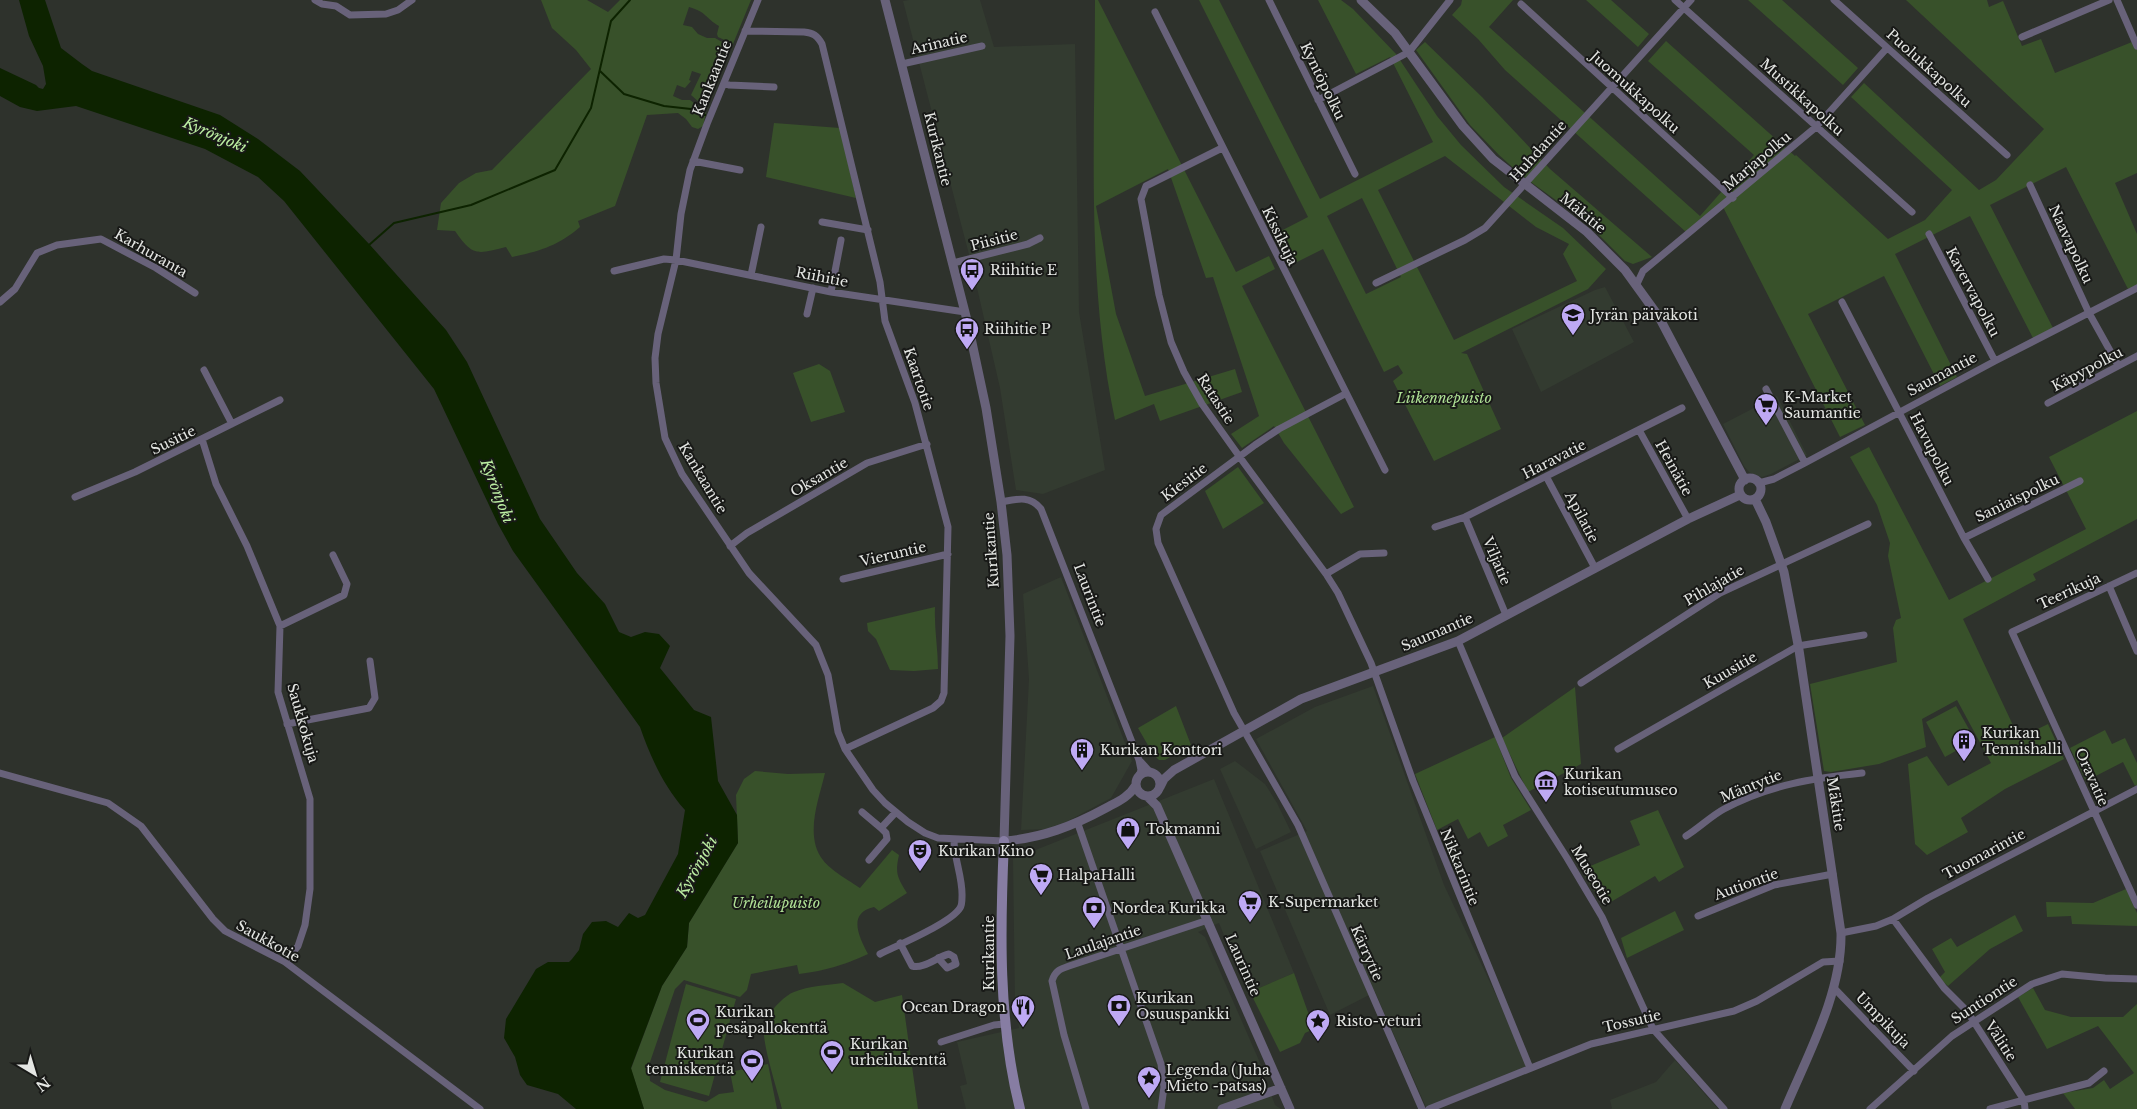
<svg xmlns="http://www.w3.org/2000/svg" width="2137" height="1109" viewBox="0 0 2137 1109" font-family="'Libre Baskerville',serif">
  <rect width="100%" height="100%" fill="#2e322c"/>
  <path fill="#333b30" d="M909 0H980L994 47 1075 44 1079 312 1105 470 1043 494 1016 490 1000 388 972 266 903 1Z
    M1605 287 1634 342 1541 392 1512 329 1595 290Z
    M1777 396 1807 455 1771 474 1762 477 1755 475 1749 472 1744 466 1723 424Z
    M1061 577 1132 761 1111 798 1066 822 1046 829 1021 830 1029 679 1023 594Z
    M1373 686 1444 885 1529 1065 1426 1107 1375 992 1330 1015 1260 851 1307 831 1256 739 1315 707Z
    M1235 761 1265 784 1277 803 1291 832 1256 849 1220 769Z
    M1214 779 1294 973 1248 993 1219 923 1198 932 1205 937 1261 1065 1275 1105 1281 1109H966L960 1086 967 1084 957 1042 1019 1028 1015 1004 1013 859Z
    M1675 1060 1718 1109H1611L1612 1108 1610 1100 1656 1082Z"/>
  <path fill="#38512a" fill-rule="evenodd" d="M541 0H587L608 12 620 0H751L733 44 718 37 717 34 719 26C705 18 707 12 689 7L683 25 692 27 698 34 707 38H715L731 47 707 109 691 95 701 74 692 71 689 80 691 81 685 88 677 85 673 96 682 100H690L706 112 703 126 698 129 692 127 686 119 678 113 647 115 615 206 578 221 580 227C558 246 540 251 512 257L506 247C477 254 473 257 455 231L437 230 441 203 459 183 476 173 492 170 591 69 576 50 552 28Z
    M1095 0H1098L1236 272 1269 256 1275 269 1242 286 1354 507 1341 514 1284 443 1274 426 1242 448 1231 434 1259 416 1213 277 1206 278 1168 169 1096 206 1116 314 1145 396 1235 369 1242 392 1160 421 1154 404 1115 420C1086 283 1095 139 1095 0Z
    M1199 0H1219L1320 199 1433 142 1390 57 1356 74 1318 0H1341L1353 9 1396 54 1437 116 1461 145 1504 187 1563 228 1606 269 1588 289 1461 353 1467 354 1501 429 1434 461 1393 381 1403 373 1398 365 1384 372 1323 249 1289 266 1273 235 1308 217ZM1445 156 1536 227 1569 244 1563 254 1577 281 1454 340 1378 190ZM1362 198 1401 277 1366 294 1327 216Z
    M1462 0H1513L1489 27 1700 216 1754 155 1648 61 1666 41 1795 156 1796 155 1888 239 1925 220 1952 190 1851 97 1864 83 1979 190 1996 180 2044 129 1906 0H1987L1989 7 2003 1 2022 46 2041 39 2055 73 2137 40V173L2115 183 2137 234V285L2128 289 2066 167 1990 205 2053 328 2033 338 1970 216 1895 254 1957 377 1940 386 1884 276 1808 314 1865 425 1840 437 1722 205 1686 232 1505 70 1478 39 1452 15 1461 5Z
    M1586 0H1611L1649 34 1638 47Z
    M1748 0H1782L1858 68 1843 85Z
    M1425 42 1482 97 1550 169 1652 257 1633 264 1625 261 1586 222 1520 174 1499 155 1470 125 1416 50Z
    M774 123 840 128 856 198 766 177Z
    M819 364 830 371 845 412 811 422 793 373Z
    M2137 411V519L2033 574 2036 580 1963 619 2019 738 2048 724 2064 759 2005 789 1961 818 1968 832 1927 855 1915 844 1908 764 1927 756 1948 786 1991 763 1957 700 1922 719 1926 747 1879 764 1831 772 1824 771 1810 684 1897 662 1893 628 1896 620 1901 618 1888 556 1890 543 1877 505 1850 457 1869 447 1949 600 2086 529 2049 457Z
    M1238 467 1264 503 1223 529 1205 491Z
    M935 607C934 628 938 648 938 669L914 671 890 670 876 639 868 631 867 623Z
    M1575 687 1581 764 1528 792 1502 738Z
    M1176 706 1191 745 1165 760H1159L1153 754 1138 728Z
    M1956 706 1975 740 1945 757 1926 722Z
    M2105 730 2112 744 2125 738 2137 763V785L2135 786 2123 762 2086 781 2070 748Z
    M1495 737 1511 778 1531 810 1503 825 1508 836 1488 847 1480 832 1468 839 1458 819 1437 830 1415 774Z
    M755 771 788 774 825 773C819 799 804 836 823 860 830 870 850 881 860 888L892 850 899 855C895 873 897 877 907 893L879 911 874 907C847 913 859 937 868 954 841 966 828 970 799 974L797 965 751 974 747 990 740 997 684 980 675 989 649 1065 650 1081 665 1090 706 1102 719 1094 734 1092 730 1072 768 1064 777 1109H644L631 1069 662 986 687 947 689 923 738 843 736 795 744 779Z
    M1658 810 1684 867 1659 882 1655 876 1604 906 1581 870 1640 845 1630 821Z
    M2126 889 2137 913V926L2072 924 2071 916 2047 917 2046 902 2093 903Z
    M1675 911 1684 930 1627 958 1621 938Z
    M2015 915 2023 931 1990 949 1948 986 1939 978 1945 972 1932 949 1951 938 1957 947Z
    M1294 973 1314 1029 1305 1033 1300 1043 1280 1052 1250 992Z
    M843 983 875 1002 902 995 918 1109H782C778 1092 761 1041 764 1026 767 1014 783 996 794 992 809 986 827 985 843 983Z
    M686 984 736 999 709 1096 660 1082Z
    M2033 988 2045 1010 2071 1017H2123L2137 1004V1109H2075L2063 1093 2093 1088 2104 1080 2110 1089 2134 1073 2098 1026 2047 1049 2018 997Z"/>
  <path fill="#0d2300" d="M19 0H45L61 48 82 64 92 71 220 115 258 139 300 171 370 245 446 330 467 362 540 519 577 573 605 604 619 632 631 637 645 632 659 634 670 646 660 668 694 710 711 717 718 781 737 815 738 843 689 923 687 947 662 986 631 1068 644 1109H576L558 1094 527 1085 520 1075 515 1057 504 1038 506 1019 536 969 548 962H569L572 959 579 950 583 934 592 922 606 921 618 927 629 913 638 918 645 915 678 854 685 810C664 787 650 756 640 727L513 551 498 524 434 389 284 201 258 177 205 149 76 106 37 111 20 107 0 96V68L36 85 39 88 43 89 46 84 43 66 29 36Z"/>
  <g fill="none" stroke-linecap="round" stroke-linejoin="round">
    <path stroke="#0d2300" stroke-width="2" d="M600 71 624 94 664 106 691 109 705 115
      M369 245 394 223 471 205 555 170 591 108 611 21 630 0"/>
    <path stroke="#68627a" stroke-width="7" d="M315 0 322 4 336 6 350 15 386 14 398 10 412 0
      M758 0 707 124 690 170 681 214 676 260 658 334 655 358 656 383 665 438 682 474 749 573 816 645 828 675 838 732 845 749 873 790 885 803 908 822 925 833 938 838 1004 841
      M1269 0 1355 174
      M1675 0 1912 212
      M1834 0 2007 155
      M2117 0 2137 46
      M1521 4 1733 198
      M1155 12 1385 470
      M745 31 804 32C813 33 817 35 822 44L880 282 885 321 915 403 948 527 944 693 941 701 933 708 845 749
      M2022 37 2109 0
      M902 64 982 46
      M724 83 729 85 774 87
      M1318 100 1409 52 1450 0
      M1222 148 1146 186 1141 199 1159 295 1171 342 1184 372 1202 404 1244 463 1326 574 1338 593 1371 663 1413 781 1530 1068
      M693 161 740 170
      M2030 185 2089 313 2118 365
      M822 222 868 230
      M1929 234 1995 361
      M953 263 1028 244 1040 238
      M614 271 664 259 676 260 831 292 965 312
      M751 275 761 227
      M1376 283 1465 240 1485 228 1691 0
      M1636 286 1643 271 1816 127 1887 48
      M831 292 841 240
      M0 302 15 289 37 253 57 245 101 239 156 268 195 293
      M1842 302 1964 538 1988 579
      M807 314 813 288
      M204 370 232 424
      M1766 389 1805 463
      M1345 394 1279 429 1255 445 1161 515 1156 529 1158 543 1234 713 1298 825 1422 1109
      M2048 403 2137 356
      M1639 430 1688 519
      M202 439 216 484 247 546 280 626 278 692 310 799V889L305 925 298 946 285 962
      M1547 478 1595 568
      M1759 483 1774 479 1805 463 1995 361 2137 288
      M75 497 135 472 280 400
      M1001 502C1017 499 1030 495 1041 509L1139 760 1141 770 1139 776
      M1465 517 1506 615
      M1435 527 1465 517 1682 408
      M1964 538 2080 481
      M730 546 747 533 867 463 927 444
      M2137 573 2012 632 2137 905
      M1326 574 1360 554 1384 553
      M843 579 948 554
      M2109 586 2137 651
      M280 626 344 595 347 584 333 555
      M1458 641 1515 776 1567 858 1602 917 1653 1029 1724 1109
      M1581 683 1720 593 1868 524
      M287 724 369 708 375 698 370 661
      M1618 749 1798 646 1864 635
      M1141 762 1150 772
      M0 773 108 803 141 826 213 919 225 931 285 962 480 1109
      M862 812 881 828
      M1078 824 1161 1064 1164 1087 1161 1109
      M1686 836C1699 828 1711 816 1724 809 1768 785 1814 778 1862 773
      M869 860 887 839 886 833 881 828 896 812
      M1698 916 1774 885 1833 874
      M1893 919 1944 988 1967 1011 2024 1100 2025 1109
      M1841 933 1876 926 1893 919 1928 898 2137 789
      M900 943 912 966C924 969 937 957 949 954L954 957 956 964 947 968 938 958
      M880 954C898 945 951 923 960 908 962 905 962 900 962 897 963 878 954 859 954 840
      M1834 988 1914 1071
      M941 1042 994 1025 1004 1024
      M1086 1109 1064 1035 1052 981C1055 971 1060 969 1069 966L1208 920
      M1429 1109 1591 1044 1734 1011 1757 1001 1823 962 1840 961
      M1870 1109 1952 1036 2032 984 2062 974 2105 978 2137 979
      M1990 1109 2089 1083 2104 1071"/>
    <path stroke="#68627a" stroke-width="9" d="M885 0 968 324 986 408 1001 502 1007 555 1010 636 1004 841C1042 838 1073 826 1106 808 1117 802 1129 797 1136 785
      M1361 0 1395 33 1463 126 1493 159 1587 232 1625 270 1659 317 1745 480
      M1739 489a11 11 0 1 1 22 0a11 11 0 1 1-22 0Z
      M1755 499 1766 522 1784 572 1799 650 1841 933C1842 993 1808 1054 1785 1109
      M1136 784a12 12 0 1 1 24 0a12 12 0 1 1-24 0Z
      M1160 787 1164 779 1174 770 1301 699 1458 641 1688 519 1740 495
      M1147 796 1157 806 1290 1109
      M1222 1109 1281 1088"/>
    <path stroke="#877da3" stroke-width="10" d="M1004 841C1000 930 998 1022 1020 1109"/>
  </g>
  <defs>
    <g id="bus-pin" transform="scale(1.25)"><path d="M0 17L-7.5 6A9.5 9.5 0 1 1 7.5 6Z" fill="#bea9f4" stroke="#181917"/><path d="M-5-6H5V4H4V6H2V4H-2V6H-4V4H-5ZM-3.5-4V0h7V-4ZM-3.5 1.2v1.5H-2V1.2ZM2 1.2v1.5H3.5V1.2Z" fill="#111"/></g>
    <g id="school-pin" transform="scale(1.25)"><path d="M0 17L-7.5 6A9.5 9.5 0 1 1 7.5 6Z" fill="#bea9f4" stroke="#181917"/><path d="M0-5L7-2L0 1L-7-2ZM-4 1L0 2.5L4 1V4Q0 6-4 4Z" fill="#111"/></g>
    <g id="supermarket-pin" transform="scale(1.25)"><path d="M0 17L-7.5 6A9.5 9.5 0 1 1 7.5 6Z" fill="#bea9f4" stroke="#181917"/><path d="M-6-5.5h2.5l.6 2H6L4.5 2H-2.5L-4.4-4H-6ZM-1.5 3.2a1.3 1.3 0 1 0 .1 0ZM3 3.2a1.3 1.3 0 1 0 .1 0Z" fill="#111"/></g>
    <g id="building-pin" transform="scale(1.25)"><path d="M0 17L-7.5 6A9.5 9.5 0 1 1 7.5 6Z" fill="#bea9f4" stroke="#181917"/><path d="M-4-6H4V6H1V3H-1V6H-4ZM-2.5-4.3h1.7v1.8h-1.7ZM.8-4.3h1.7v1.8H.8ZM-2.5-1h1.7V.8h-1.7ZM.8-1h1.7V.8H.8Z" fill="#111"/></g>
    <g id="museum-pin" transform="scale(1.25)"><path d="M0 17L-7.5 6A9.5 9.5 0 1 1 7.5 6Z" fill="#bea9f4" stroke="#181917"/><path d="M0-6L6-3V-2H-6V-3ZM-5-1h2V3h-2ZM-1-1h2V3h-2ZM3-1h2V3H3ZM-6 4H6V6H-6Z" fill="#111"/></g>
    <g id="shop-pin" transform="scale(1.25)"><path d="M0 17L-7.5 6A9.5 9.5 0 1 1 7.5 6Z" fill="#bea9f4" stroke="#181917"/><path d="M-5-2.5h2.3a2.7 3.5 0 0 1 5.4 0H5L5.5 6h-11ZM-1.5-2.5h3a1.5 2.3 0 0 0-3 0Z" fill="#111"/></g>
    <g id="theatre-pin" transform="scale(1.25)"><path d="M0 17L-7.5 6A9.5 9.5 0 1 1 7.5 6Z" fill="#bea9f4" stroke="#181917"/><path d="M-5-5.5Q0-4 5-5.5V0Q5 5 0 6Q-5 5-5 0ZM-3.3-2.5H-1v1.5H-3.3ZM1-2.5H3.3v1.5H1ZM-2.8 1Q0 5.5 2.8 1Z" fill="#111"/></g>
    <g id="bank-pin" transform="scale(1.25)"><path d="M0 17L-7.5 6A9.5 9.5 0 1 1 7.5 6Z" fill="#bea9f4" stroke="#181917"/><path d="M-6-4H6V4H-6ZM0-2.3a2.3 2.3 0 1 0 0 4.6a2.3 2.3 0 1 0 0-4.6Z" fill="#111"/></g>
    <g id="restaurant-pin" transform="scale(1.25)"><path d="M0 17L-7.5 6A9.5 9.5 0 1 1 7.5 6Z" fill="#bea9f4" stroke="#181917"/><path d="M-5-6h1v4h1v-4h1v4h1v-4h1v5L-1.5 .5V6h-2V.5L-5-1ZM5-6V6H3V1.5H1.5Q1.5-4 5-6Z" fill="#111"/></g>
    <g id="stadium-pin" transform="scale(1.25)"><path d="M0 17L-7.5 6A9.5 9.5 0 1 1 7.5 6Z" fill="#bea9f4" stroke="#181917"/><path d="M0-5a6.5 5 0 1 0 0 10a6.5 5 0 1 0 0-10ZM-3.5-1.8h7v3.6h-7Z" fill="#111"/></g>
    <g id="sight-pin" transform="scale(1.25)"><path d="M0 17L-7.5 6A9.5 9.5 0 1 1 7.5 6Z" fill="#bea9f4" stroke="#181917"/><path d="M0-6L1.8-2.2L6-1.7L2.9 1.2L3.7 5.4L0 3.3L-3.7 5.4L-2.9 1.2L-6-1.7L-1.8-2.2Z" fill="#111"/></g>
  </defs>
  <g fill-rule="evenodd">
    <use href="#bus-pin" x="972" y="270"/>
    <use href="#school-pin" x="1573" y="315"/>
    <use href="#bus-pin" x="967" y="329"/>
    <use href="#supermarket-pin" x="1766" y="405"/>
    <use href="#building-pin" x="1964" y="741"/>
    <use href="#building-pin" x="1082" y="750"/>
    <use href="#museum-pin" x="1546" y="782"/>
    <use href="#shop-pin" x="1128" y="829"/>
    <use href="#theatre-pin" x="920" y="851"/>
    <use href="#supermarket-pin" x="1041" y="875"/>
    <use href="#supermarket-pin" x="1250" y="902"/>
    <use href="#bank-pin" x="1094" y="908"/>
    <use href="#bank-pin" x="1119" y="1006"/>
    <use href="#restaurant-pin" x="1023" y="1007"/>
    <use href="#stadium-pin" x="698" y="1020"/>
    <use href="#sight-pin" x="1318" y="1021"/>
    <use href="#stadium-pin" x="832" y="1052"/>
    <use href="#stadium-pin" x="752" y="1061"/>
    <use href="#sight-pin" x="1149" y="1078"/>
  </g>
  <g text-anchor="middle" stroke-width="4" stroke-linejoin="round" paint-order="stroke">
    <g font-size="14" fill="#e4e6e3" stroke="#181917">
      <text transform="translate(939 43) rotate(-13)" y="5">Arinatie</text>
      <text transform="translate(1929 68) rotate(42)" y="5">Puolukkapolku</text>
      <text transform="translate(712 78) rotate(-68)" y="5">Kankaantie</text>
      <text transform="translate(1323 81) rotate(64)" y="5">Kyntöpolku</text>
      <text transform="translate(1635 92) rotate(42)" y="5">Juomukkapolku</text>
      <text transform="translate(1802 97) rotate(42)" y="5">Mustikkapolku</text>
      <text transform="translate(938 149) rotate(76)" y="5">Kurikantie</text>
      <text transform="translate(1538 151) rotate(-48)" y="5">Huhdantie</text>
      <text transform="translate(1757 161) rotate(-40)" y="5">Marjapolku</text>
      <text transform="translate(1583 213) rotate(39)" y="5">Mäkitie</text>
      <text transform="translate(1280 236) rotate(64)" y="5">Kissikuja</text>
      <text transform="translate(994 240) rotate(-15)" y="5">Piisitie</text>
      <text transform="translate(2071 244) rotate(65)" y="5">Naavapolku</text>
      <text transform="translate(151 253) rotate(30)" y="5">Karhuranta</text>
      <text transform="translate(822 277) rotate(11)" y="5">Riihitie</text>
      <text transform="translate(1973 292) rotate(62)" y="5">Kavervapolku</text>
      <text transform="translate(2087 369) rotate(-28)" y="5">Käpypolku</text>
      <text transform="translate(1942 374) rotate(-28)" y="5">Saumantie</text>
      <text transform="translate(919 379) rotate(71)" y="5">Kaartotie</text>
      <text transform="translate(1216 399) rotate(57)" y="5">Ratastie</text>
      <text transform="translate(173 440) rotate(-26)" y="5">Susitie</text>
      <text transform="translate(1932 449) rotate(63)" y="5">Havupolku</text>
      <text transform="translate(1554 459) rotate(-27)" y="5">Haravatie</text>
      <text transform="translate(1674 468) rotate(61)" y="5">Heinätie</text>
      <text transform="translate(819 477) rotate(-30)" y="5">Oksantie</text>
      <text transform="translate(703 478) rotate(59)" y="5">Kankaantie</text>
      <text transform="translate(1184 482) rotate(-37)" y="5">Kiesitie</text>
      <text transform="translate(2017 498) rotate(-26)" y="5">Saniaispolku</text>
      <text transform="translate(1582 517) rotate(62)" y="5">Apilatie</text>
      <text transform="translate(991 550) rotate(-94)" y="5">Kurikantie</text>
      <text transform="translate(893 554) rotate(-13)" y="5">Vieruntie</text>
      <text transform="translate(1497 561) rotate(67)" y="5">Viljatie</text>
      <text transform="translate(1714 585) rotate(-30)" y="5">Pihlajatie</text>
      <text transform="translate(2069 591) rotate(-25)" y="5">Teerikuja</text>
      <text transform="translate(1090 595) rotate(69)" y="5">Laurintie</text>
      <text transform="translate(1437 632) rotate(-23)" y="5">Saumantie</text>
      <text transform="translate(1730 670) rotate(-30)" y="5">Kuusitie</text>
      <text transform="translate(303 723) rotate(74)" y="5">Saukkokuja</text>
      <text transform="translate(2092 777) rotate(66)" y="5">Oravatie</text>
      <text transform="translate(1751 786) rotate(-22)" y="5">Mäntytie</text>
      <text transform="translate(1836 804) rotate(81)" y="5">Mäkitie</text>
      <text transform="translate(1984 854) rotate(-28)" y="5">Tuomarintie</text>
      <text transform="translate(1460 867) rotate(68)" y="5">Nikkarintie</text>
      <text transform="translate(1592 875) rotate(59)" y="5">Museotie</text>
      <text transform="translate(1746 884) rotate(-20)" y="5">Autiontie</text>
      <text transform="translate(268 941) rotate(29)" y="5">Saukkotie</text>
      <text transform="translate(1103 942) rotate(-19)" y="5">Laulajantie</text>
      <text transform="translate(989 953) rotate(-90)" y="5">Kurikantie</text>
      <text transform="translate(1367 953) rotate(66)" y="5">Kärrytie</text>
      <text transform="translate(1243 965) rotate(66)" y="5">Laurintie</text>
      <text transform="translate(1984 1000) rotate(-33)" y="5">Suntiontie</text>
      <text transform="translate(1883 1020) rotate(46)" y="5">Umpikuja</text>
      <text transform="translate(1632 1021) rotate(-13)" y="5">Tossutie</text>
      <text transform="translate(2001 1041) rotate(57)" y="5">Välitie</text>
    </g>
    <g font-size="14" fill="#e4e6e3" stroke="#181917" text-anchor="start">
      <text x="990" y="275">Riihitie E</text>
      <text x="1590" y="320">Jyrän päiväkoti</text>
      <text x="984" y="334">Riihitie P</text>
      <text x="1784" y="402">K-Market<tspan x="1784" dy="16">Saumantie</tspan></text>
      <text x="1982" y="738">Kurikan<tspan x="1982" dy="16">Tennishalli</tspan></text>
      <text x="1100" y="755">Kurikan Konttori</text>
      <text x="1564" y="779">Kurikan<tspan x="1564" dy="16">kotiseutumuseo</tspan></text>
      <text x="1146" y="834">Tokmanni</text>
      <text x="938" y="856">Kurikan Kino</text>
      <text x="1058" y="880">HalpaHalli</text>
      <text x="1268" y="907">K-Supermarket</text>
      <text x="1112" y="913">Nordea Kurikka</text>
      <text x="1136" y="1003">Kurikan<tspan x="1136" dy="16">Osuuspankki</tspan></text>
      <text x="1006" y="1012" text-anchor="end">Ocean Dragon</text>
      <text x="716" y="1017">Kurikan<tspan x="716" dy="16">pesäpallokenttä</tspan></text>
      <text x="1336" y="1026">Risto-veturi</text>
      <text x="850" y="1049">Kurikan<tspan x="850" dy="16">urheilukenttä</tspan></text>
      <text x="734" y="1058" text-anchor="end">Kurikan<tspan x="734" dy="16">tenniskenttä</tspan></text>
      <text x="1166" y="1075">Legenda (Juha<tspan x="1166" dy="16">Mieto -patsas)</tspan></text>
    </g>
    <g font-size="14" font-style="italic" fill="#afe195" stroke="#181917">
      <text x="1444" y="403">Liikennepuisto</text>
      <text x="776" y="908">Urheilupuisto</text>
    </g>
    <g font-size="15" font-style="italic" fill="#bceea2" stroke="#181917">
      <text transform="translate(215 135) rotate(23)" y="5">Kyrönjoki</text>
      <text transform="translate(497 491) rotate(69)" y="5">Kyrönjoki</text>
      <text transform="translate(697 867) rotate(-61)" y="5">Kyrönjoki</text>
    </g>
  </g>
  <g transform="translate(35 1074) rotate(142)" stroke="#181917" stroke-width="4" paint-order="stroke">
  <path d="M0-4L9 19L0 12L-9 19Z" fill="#e4e6e3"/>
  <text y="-8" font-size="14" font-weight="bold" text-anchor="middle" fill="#e4e6e3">N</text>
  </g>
</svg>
